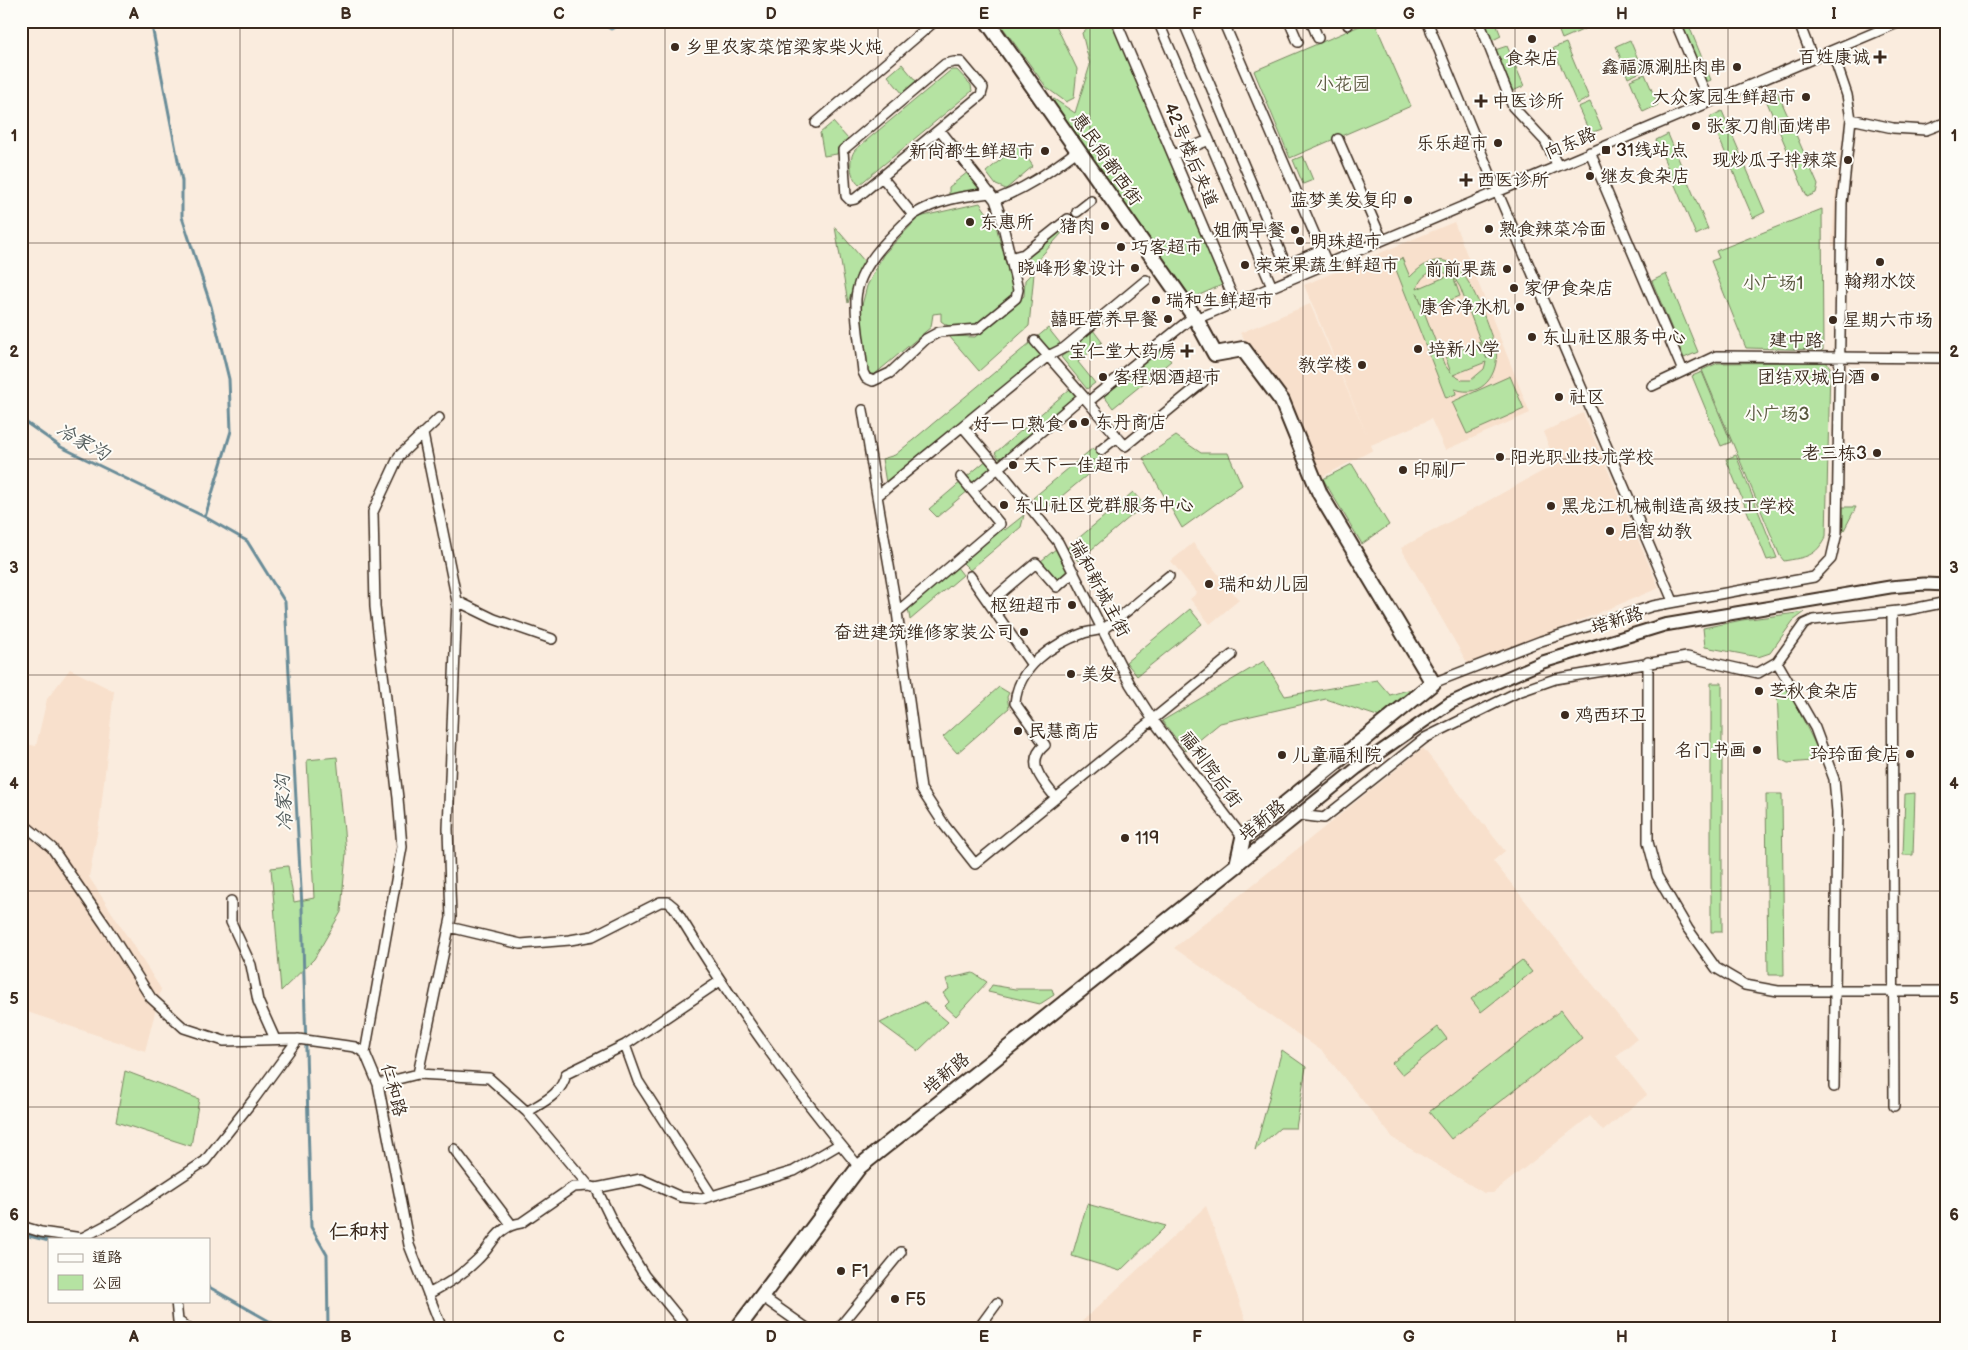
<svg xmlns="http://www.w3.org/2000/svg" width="1968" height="1350" viewBox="0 0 1968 1350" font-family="'Balsamiq Sans','LXGW WenKai TC',sans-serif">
  <rect width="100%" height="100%" fill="#faecde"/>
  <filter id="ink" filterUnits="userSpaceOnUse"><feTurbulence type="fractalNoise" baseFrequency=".02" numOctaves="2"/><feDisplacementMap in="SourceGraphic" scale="10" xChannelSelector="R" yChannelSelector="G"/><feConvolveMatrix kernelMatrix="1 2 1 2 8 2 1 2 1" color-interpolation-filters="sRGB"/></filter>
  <g filter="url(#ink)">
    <path fill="#f8e0cc" d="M1842 143H1853L1845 211V245L1832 246 1835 195Z
      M1454 222 1530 413 1445 450 1431 419 1371 445 1373 450 1318 479 1287 399 1240 333 1310 304 1368 438 1304 285Z
      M1583 413 1659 588 1469 666 1401 548 1556 464 1543 432Z
      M1193 543 1239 600 1210 624 1190 599 1197 593 1171 561Z
      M70 669 114 691 100 818 89 877 161 989 145 1051 21 1010V743L36 746 47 699Z
      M1423 748 1505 851 1493 861 1637 1039 1616 1056 1647 1095 1603 1131 1590 1116 1493 1193H1484L1394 1139 1322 1051 1174 948Z
      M1206 1206 1249 1329H1074Z"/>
    <path fill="#b5e3a2" stroke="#788660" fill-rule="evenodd" d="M998 21H1054L1077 69 1074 98 1066 102 1047 88Z
      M1095 21H1114L1224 284 1195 297 1188 296 1052 100 1054 99 1075 113 1090 65 1082 33Z
      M1371 21H1374L1411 106 1290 158 1254 71Z
      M1483 21H1495L1501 36 1491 41Z
      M1555 21H1603L1562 39Z
      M1678 21H1687L1711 80 1704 83Z
      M1630 40 1643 71 1628 78 1616 46Z
      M1566 43 1589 98 1577 104 1553 48Z
      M1507 46 1524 86 1513 91 1495 50Z
      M902 64 916 81 902 93 888 76Z
      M951 70H957L971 85 972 91 859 185C850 177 848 159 855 150Z
      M1645 74 1658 105 1643 112 1630 80Z
      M1776 89 1818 185 1816 193 1807 197 1764 95Z
      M1590 102 1602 129 1590 133 1578 107Z
      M1722 111 1765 212 1753 218 1710 117Z
      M833 122 848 139 839 147 837 154 824 156 820 133Z
      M1668 134 1708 229 1696 235 1656 140Z
      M1018 145 1033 166 1006 189 996 185 986 172Z
      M1303 156 1313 180 1303 184 1293 160Z
      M968 172 982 190 949 196V187Z
      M980 203 996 226 1014 292 1013 296C992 312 967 343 941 321V313L933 314 931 327 875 374H869L866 370 860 313 867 286 883 255 919 217Z
      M1822 209 1823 350 1746 348 1711 261 1719 258 1716 251Z
      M1070 224 1035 263 1029 326 979 371 949 336 975 337 1024 296 1025 280 1031 274 1029 257Z
      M835 227 865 262 857 274 848 303Z
      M1402 258 1410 277C1461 224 1481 312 1496 348 1500 374 1482 399 1455 389L1456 394 1446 398 1393 262ZM1437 270 1450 275 1417 289C1420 278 1426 273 1437 270ZM1453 276 1460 287 1487 359 1479 342 1445 356 1451 373 1444 364 1417 293 1425 311 1460 296ZM1486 362 1484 369 1471 380H1462L1453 375Z
      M1666 274 1698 352 1684 358 1652 281Z
      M1048 328 1060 343 886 483 882 459 895 455Z
      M1093 330 1102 342 1078 362 1095 383 1087 389 1061 357Z
      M1161 349 1171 361 1113 408 1103 395Z
      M1826 362 1830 367 1826 536C1816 557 1806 557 1784 561L1780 556 1702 370 1718 363Z
      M1702 372 1731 442 1721 446 1692 376Z
      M1510 376 1524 409 1467 434 1452 402Z
      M1070 389 1076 397 1001 461 995 453Z
      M1176 436 1201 453H1228L1242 485 1182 528 1143 458Z
      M1093 448 1104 461 1044 511 1033 498Z
      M1736 455 1777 558 1767 560 1726 459Z
      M988 459 994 467 972 486 965 478Z
      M1352 464 1389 525 1362 544 1323 479Z
      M962 481 969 490 937 517 929 509Z
      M1133 492 1144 505 1078 561 1067 548Z
      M1843 507H1856L1843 532Z
      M1024 515 1021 527 970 570 961 561 1002 526 1005 530Z
      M1057 548 1069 570 1057 580 1041 561Z
      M956 566 963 575 910 620 908 608Z
      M1190 609 1202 624 1137 676 1126 662Z
      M1805 612 1793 621 1770 653 1758 657 1705 647 1703 628 1742 620Z
      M1264 661 1285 696 1377 680 1390 695 1415 688 1416 692 1380 717 1326 699 1220 723 1186 751 1162 721Z
      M1711 683H1722V932H1711Z
      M999 687 1009 693 1007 697 1009 708 957 753 943 737Z
      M1785 688 1789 691 1819 752 1812 761 1788 763 1780 759 1777 692Z
      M337 757 346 853 341 912 314 959 281 991 271 868 288 866 294 902 314 898 307 760Z
      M1915 793 1913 855H1903L1905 794Z
      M1766 794H1782L1784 975H1768Z
      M1522 960 1532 972 1481 1012 1471 999Z
      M973 973 987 982 956 1016 945 1006 949 1002 943 993 949 989 946 979Z
      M992 985 1015 989H1052L1054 995 1040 1004 988 992Z
      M924 1002 948 1022 918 1051 880 1023Z
      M1561 1010 1582 1038 1451 1139 1429 1112Z
      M1438 1027 1447 1039 1402 1075 1392 1063Z
      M1282 1050 1306 1067 1296 1128H1280L1255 1150Z
      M125 1071 199 1099 191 1146 116 1122Z
      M1087 1204 1166 1226 1120 1271 1072 1256Z"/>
    <path fill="#88ceea" stroke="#698c98" d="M595 21H618L615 28 611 30Z"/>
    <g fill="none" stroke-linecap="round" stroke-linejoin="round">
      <path stroke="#698c98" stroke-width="3" d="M64 21H100
        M151 21 182 181V217L211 306 229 379 231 431 205 517
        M21 419 61 447 205 517 247 541 285 602 302 907 311 1227 327 1255 328 1329
        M21 1234 49 1241
        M209 1287 283 1329"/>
      <g stroke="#3b2a1e" stroke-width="12">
        <path id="minor" d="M1116 21 1235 302
          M1158 21 1272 287
          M1183 21 1286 265 1321 250
          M1223 21 1327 263
          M1289 21 1298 42
          M1311 21 1318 38
          M1347 21 1348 25
          M1427 21 1500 198 1673 601
          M1479 21 1513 107 1545 141 1558 166
          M1675 21 1709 102
          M1798 21 1813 59
          M954 62H961L983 88 981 95 855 199 850 200 846 196 843 150 945 64Z
          M1851 119 1893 128 1926 130 1947 122
          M816 123 935 21
          M1338 139 1382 240
          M1590 152 1683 371
          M1173 155 1209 140
          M882 177 913 215C937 200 963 196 990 193
          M995 200C1029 187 1048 172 1077 151
          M1077 212 1091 201
          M913 215C891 236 858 266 856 299 855 323 861 349 863 372L866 378 873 381 890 373 926 339 939 332 978 329 1016 298 1018 290 1001 217 995 200 940 130
          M1010 258 1024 254 1068 219
          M1194 316 1088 402 1083 396 998 468 1058 542 1130 684 1153 720 1243 838
          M1196 319 1902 21
          M1035 341 1048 356 1064 348 1146 280
          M1652 386 1716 356 1947 358
          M1083 396 1048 356 877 496 897 612 921 789 945 826 975 864 1232 655
          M1088 402 1125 446 1203 382
          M863 410 877 496
          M963 427 998 468 972 490
          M1101 450 1117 437
          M970 576 1032 665
          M457 601 494 619 552 639
          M989 603 1036 563 1057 587 1074 572
          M897 612 1000 524 961 477
          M1892 612 1894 1106
          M1648 662V842L1657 876 1688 929 1716 968 1745 985 1778 991H1947
          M1777 662 1815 728 1834 779 1837 812 1834 1087
          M1433 683 1541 641 1653 606 1814 577 1831 559 1837 533 1842 203 1851 119 1847 95 1832 51
          M1056 798C1043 782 1024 762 1045 745L1015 703C1018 667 1052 644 1084 633 1091 631 1100 631 1106 627 1128 612 1148 593 1169 576
          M1298 815 1324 818 1425 738 1518 692 1555 679 1687 657 1758 673 1777 662 1804 624 1813 620 1907 610 1947 602
          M21 822 52 848 105 925 151 998 184 1028 224 1041 298 1039 355 1047 365 1053 378 1084 409 1245 442 1329
          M231 901V922L251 965 258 1001 275 1039
          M449 927 521 944 570 940 593 936 660 902H668L674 907C729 997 791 1086 859 1167
          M625 1045 638 1081 712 1196
          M365 1053 402 847 398 798 375 607 373 512 399 456 439 418
          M418 1074 489 1078 527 1112 589 1186 596 1188 641 1179 681 1197 702 1199 794 1171 840 1144
          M378 1084 418 1074 451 918 448 829 457 601 423 434
          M527 1112C543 1102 562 1094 566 1074L625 1045 720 981
          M454 1149 511 1224
          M596 1188 617 1231 644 1275 688 1329
          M21 1226 41 1232 82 1238 116 1220 205 1161 254 1099 298 1039
          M428 1294C447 1284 462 1275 477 1260 493 1246 495 1227 521 1223L573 1187 589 1186
          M761 1296 808 1329
          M176 1301 178 1321 189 1329
          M838 1329 901 1252
          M978 1329 997 1303"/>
      </g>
      <g stroke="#3b2a1e" stroke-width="15">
        <path id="major" d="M1237 865 1357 768 1450 703 1543 662 1664 625 1890 587 1924 584 1947 585"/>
      </g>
      <g stroke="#3b2a1e" stroke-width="18">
        <path id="highway" d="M737 1329 859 1167 1237 865 1243 838 1433 683 1320 494 1282 401 1243 349 1215 354 1196 319 987 21"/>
      </g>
      <use href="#minor" stroke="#fdfcf7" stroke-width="9"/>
      <use href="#major" stroke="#fdfcf7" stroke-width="11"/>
      <use href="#highway" stroke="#fdfcf7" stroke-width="14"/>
    </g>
  </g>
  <path fill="none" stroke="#3b2a1e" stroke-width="1" stroke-opacity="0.55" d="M240 21V1329M453 21V1329M665 21V1329M878 21V1329M1090 21V1329M1303 21V1329M1515 21V1329M1728 21V1329M21 243H1947M21 459H1947M21 675H1947M21 891H1947M21 1107H1947"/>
  <g fill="#3b2a1e" stroke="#fdfcf7" stroke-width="2">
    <circle cx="1532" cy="39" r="5"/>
    <circle cx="675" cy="47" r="5"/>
    <path d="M1877.5 49.5h5v5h5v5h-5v5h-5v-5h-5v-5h5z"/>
    <circle cx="1737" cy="67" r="5"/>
    <circle cx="1806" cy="97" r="5"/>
    <path d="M1478.5 93.5h5v5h5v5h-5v5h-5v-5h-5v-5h5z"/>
    <circle cx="1696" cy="126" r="5"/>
    <circle cx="1498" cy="143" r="5"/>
    <rect x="1601" y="145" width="10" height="10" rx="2.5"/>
    <circle cx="1045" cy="151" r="5"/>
    <circle cx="1848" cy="160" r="5"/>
    <circle cx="1590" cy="176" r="5"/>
    <path d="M1463.5 172.5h5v5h5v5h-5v5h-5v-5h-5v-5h5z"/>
    <circle cx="1408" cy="200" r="5"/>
    <circle cx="970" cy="222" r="5"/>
    <circle cx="1105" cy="226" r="5"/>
    <circle cx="1489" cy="229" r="5"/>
    <circle cx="1295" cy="230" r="5"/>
    <circle cx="1300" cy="241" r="5"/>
    <circle cx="1121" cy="247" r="5"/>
    <circle cx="1880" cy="262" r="5"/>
    <circle cx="1245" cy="265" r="5"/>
    <circle cx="1135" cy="268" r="5"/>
    <circle cx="1507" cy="269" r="5"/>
    <circle cx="1514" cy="288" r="5"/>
    <circle cx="1156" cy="300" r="5"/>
    <circle cx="1520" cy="307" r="5"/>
    <circle cx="1168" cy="319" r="5"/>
    <circle cx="1833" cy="320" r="5"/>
    <circle cx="1532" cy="337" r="5"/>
    <circle cx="1418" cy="349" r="5"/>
    <path d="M1184.5 343.5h5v5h5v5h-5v5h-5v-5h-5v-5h5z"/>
    <circle cx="1362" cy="365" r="5"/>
    <circle cx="1103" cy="377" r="5"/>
    <circle cx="1875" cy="377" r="5"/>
    <circle cx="1559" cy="397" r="5"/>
    <circle cx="1085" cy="422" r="5"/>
    <circle cx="1073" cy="424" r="5"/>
    <circle cx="1877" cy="453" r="5"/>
    <circle cx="1500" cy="457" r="5"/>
    <circle cx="1013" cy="465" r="5"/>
    <circle cx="1403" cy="470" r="5"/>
    <circle cx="1004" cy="505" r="5"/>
    <circle cx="1551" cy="506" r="5"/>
    <circle cx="1610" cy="531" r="5"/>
    <circle cx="1209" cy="584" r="5"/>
    <circle cx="1072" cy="605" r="5"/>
    <circle cx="1024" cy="632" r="5"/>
    <circle cx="1071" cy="674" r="5"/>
    <circle cx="1759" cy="691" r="5"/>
    <circle cx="1565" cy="715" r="5"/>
    <circle cx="1018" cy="731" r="5"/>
    <circle cx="1757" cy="750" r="5"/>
    <circle cx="1910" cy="754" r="5"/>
    <circle cx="1282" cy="755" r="5"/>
    <circle cx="1125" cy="838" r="5"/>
    <circle cx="841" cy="1271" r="5"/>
    <circle cx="895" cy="1299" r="5"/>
  </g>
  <g text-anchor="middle" stroke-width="4" stroke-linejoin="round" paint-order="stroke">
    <g font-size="18" fill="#3b2a1e" stroke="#fdfcf7" text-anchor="start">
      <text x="685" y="53">乡里农家菜馆梁家柴火炖</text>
      <text x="1870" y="63" text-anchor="end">百姓康诚</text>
      <text x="1532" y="64" text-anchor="middle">食杂店</text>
      <text x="1727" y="73" text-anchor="end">鑫福源涮肚肉串</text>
      <text x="1796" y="103" text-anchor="end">大众家园生鲜超市</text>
      <text x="1492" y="107">中医诊所</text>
      <text x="1706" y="132">张家刀削面烤串</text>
      <text x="1488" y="149" text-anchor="end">乐乐超市</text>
      <text x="1616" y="156">31线站点</text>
      <text x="1035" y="157" text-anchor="end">新尚都生鲜超市</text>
      <text x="1838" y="166" text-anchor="end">现炒瓜子拌辣菜</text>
      <text x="1600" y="182">继友食杂店</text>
      <text x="1477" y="186">西医诊所</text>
      <text x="1398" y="206" text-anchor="end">蓝梦美发复印</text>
      <text x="980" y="228">东惠所</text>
      <text x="1095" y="232" text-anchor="end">猪肉</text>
      <text x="1499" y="235">熟食辣菜冷面</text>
      <text x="1285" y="236" text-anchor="end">姐俩早餐</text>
      <text x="1310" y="247">明珠超市</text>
      <text x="1131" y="253">巧客超市</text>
      <text x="1255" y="271">荣荣果蔬生鲜超市</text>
      <text x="1125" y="274" text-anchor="end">晓峰形象设计</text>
      <text x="1497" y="275" text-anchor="end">前前果蔬</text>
      <text x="1880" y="287" text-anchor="middle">翰翔水饺</text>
      <text x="1524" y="294">家伊食杂店</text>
      <text x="1166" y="306">瑞和生鲜超市</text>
      <text x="1510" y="313" text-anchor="end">康舍净水机</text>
      <text x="1158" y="325" text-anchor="end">囍旺营养早餐</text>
      <text x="1843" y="326">星期六市场</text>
      <text x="1542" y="343">东山社区服务中心</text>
      <text x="1428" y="355">培新小学</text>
      <text x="1177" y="357" text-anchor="end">宝仁堂大药房</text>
      <text x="1352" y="371" text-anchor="end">教学楼</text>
      <text x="1113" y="383">客程烟酒超市</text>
      <text x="1865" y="383" text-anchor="end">团结双城白酒</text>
      <text x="1569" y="403">社区</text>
      <text x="1095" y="428">东丹商店</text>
      <text x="1063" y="430" text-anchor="end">好一口熟食</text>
      <text x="1867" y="459" text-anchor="end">老三栋3</text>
      <text x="1510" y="463">阳光职业技术学校</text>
      <text x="1023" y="471">天下一佳超市</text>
      <text x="1413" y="476">印刷厂</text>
      <text x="1014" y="511">东山社区党群服务中心</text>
      <text x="1561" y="512">黑龙江机械制造高级技工学校</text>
      <text x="1620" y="537">启智幼教</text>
      <text x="1219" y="590">瑞和幼儿园</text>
      <text x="1062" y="611" text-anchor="end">枢纽超市</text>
      <text x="1014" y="638" text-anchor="end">奋进建筑维修家装公司</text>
      <text x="1081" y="680">美发</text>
      <text x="1769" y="697">芝秋食杂店</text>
      <text x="1575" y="721">鸡西环卫</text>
      <text x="1028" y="737">民慧商店</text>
      <text x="1747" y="756" text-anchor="end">名门书画</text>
      <text x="1900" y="760" text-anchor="end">玲玲面食店</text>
      <text x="1292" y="761">儿童福利院</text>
      <text x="1135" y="844">119</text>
      <text x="851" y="1277">F1</text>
      <text x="905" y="1305">F5</text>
    </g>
    <g font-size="18" fill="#5a583f" stroke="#fdfcf7">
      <text x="1343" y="90">小花园</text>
      <text x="1773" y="289">小广场1</text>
      <text x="1777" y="420">小广场3</text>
    </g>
    <g font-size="18" fill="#3b2a1e" stroke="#fdfcf7">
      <text transform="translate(1570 143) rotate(-23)" y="6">向东路</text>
      <text transform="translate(1191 155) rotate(67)" y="6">42号楼后夹道</text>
      <text transform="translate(1107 159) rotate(55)" y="6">惠民尚都西街</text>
      <text transform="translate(1796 340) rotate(1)" y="6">建中路</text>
      <text transform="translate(1100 588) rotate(62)" y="6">瑞和新城主街</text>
      <text transform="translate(1617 620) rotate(-17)" y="6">培新路</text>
      <text transform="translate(1211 769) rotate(53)" y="6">福利院后街</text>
      <text transform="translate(1262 820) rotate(-39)" y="6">培新路</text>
      <text transform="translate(946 1073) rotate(-39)" y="6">培新路</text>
      <text transform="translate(394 1090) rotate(75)" y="6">仁和路</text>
    </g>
    <g font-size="19" font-style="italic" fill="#525b5b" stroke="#fdfcf7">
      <text transform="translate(83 441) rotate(29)" y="7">冷家沟</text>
      <text transform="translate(283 803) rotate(-93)" y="7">冷家沟</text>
    </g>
    <g font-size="20" font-weight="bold" fill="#3b2a1e" stroke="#fdfcf7">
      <text x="359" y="1238">仁和村</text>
    </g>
  </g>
  <rect width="1968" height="1350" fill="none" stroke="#fdfcf7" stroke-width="55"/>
  <rect x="48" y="1238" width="162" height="65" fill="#fdfcf7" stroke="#afa8a0"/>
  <rect x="58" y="1254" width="25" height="8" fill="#fdfcf7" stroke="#afa8a0"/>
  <text x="92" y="1262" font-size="15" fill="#3b2a1e">道路</text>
  <rect x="58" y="1275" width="25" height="15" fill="#b5e3a2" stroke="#afa8a0"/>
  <text x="92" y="1288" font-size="15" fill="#3b2a1e">公园</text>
  <rect x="28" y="28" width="1912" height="1294" fill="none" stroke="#3b2a1e" stroke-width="2"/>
  <g font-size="16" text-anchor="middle" font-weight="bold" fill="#3b2a1e">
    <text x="134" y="19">A</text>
    <text x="346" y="19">B</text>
    <text x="559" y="19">C</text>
    <text x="771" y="19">D</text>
    <text x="984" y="19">E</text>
    <text x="1197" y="19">F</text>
    <text x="1409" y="19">G</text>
    <text x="1622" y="19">H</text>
    <text x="1834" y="19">I</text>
    <text x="14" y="141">1</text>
    <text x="1954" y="141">1</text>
    <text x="14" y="357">2</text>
    <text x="1954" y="357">2</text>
    <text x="14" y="573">3</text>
    <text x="1954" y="573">3</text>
    <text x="14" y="789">4</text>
    <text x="1954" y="789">4</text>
    <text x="14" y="1004">5</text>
    <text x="1954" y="1004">5</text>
    <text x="14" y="1220">6</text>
    <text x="1954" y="1220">6</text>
    <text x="134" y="1342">A</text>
    <text x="346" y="1342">B</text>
    <text x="559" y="1342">C</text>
    <text x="771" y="1342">D</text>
    <text x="984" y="1342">E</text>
    <text x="1197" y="1342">F</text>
    <text x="1409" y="1342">G</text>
    <text x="1622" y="1342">H</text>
    <text x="1834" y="1342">I</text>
  </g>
</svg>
